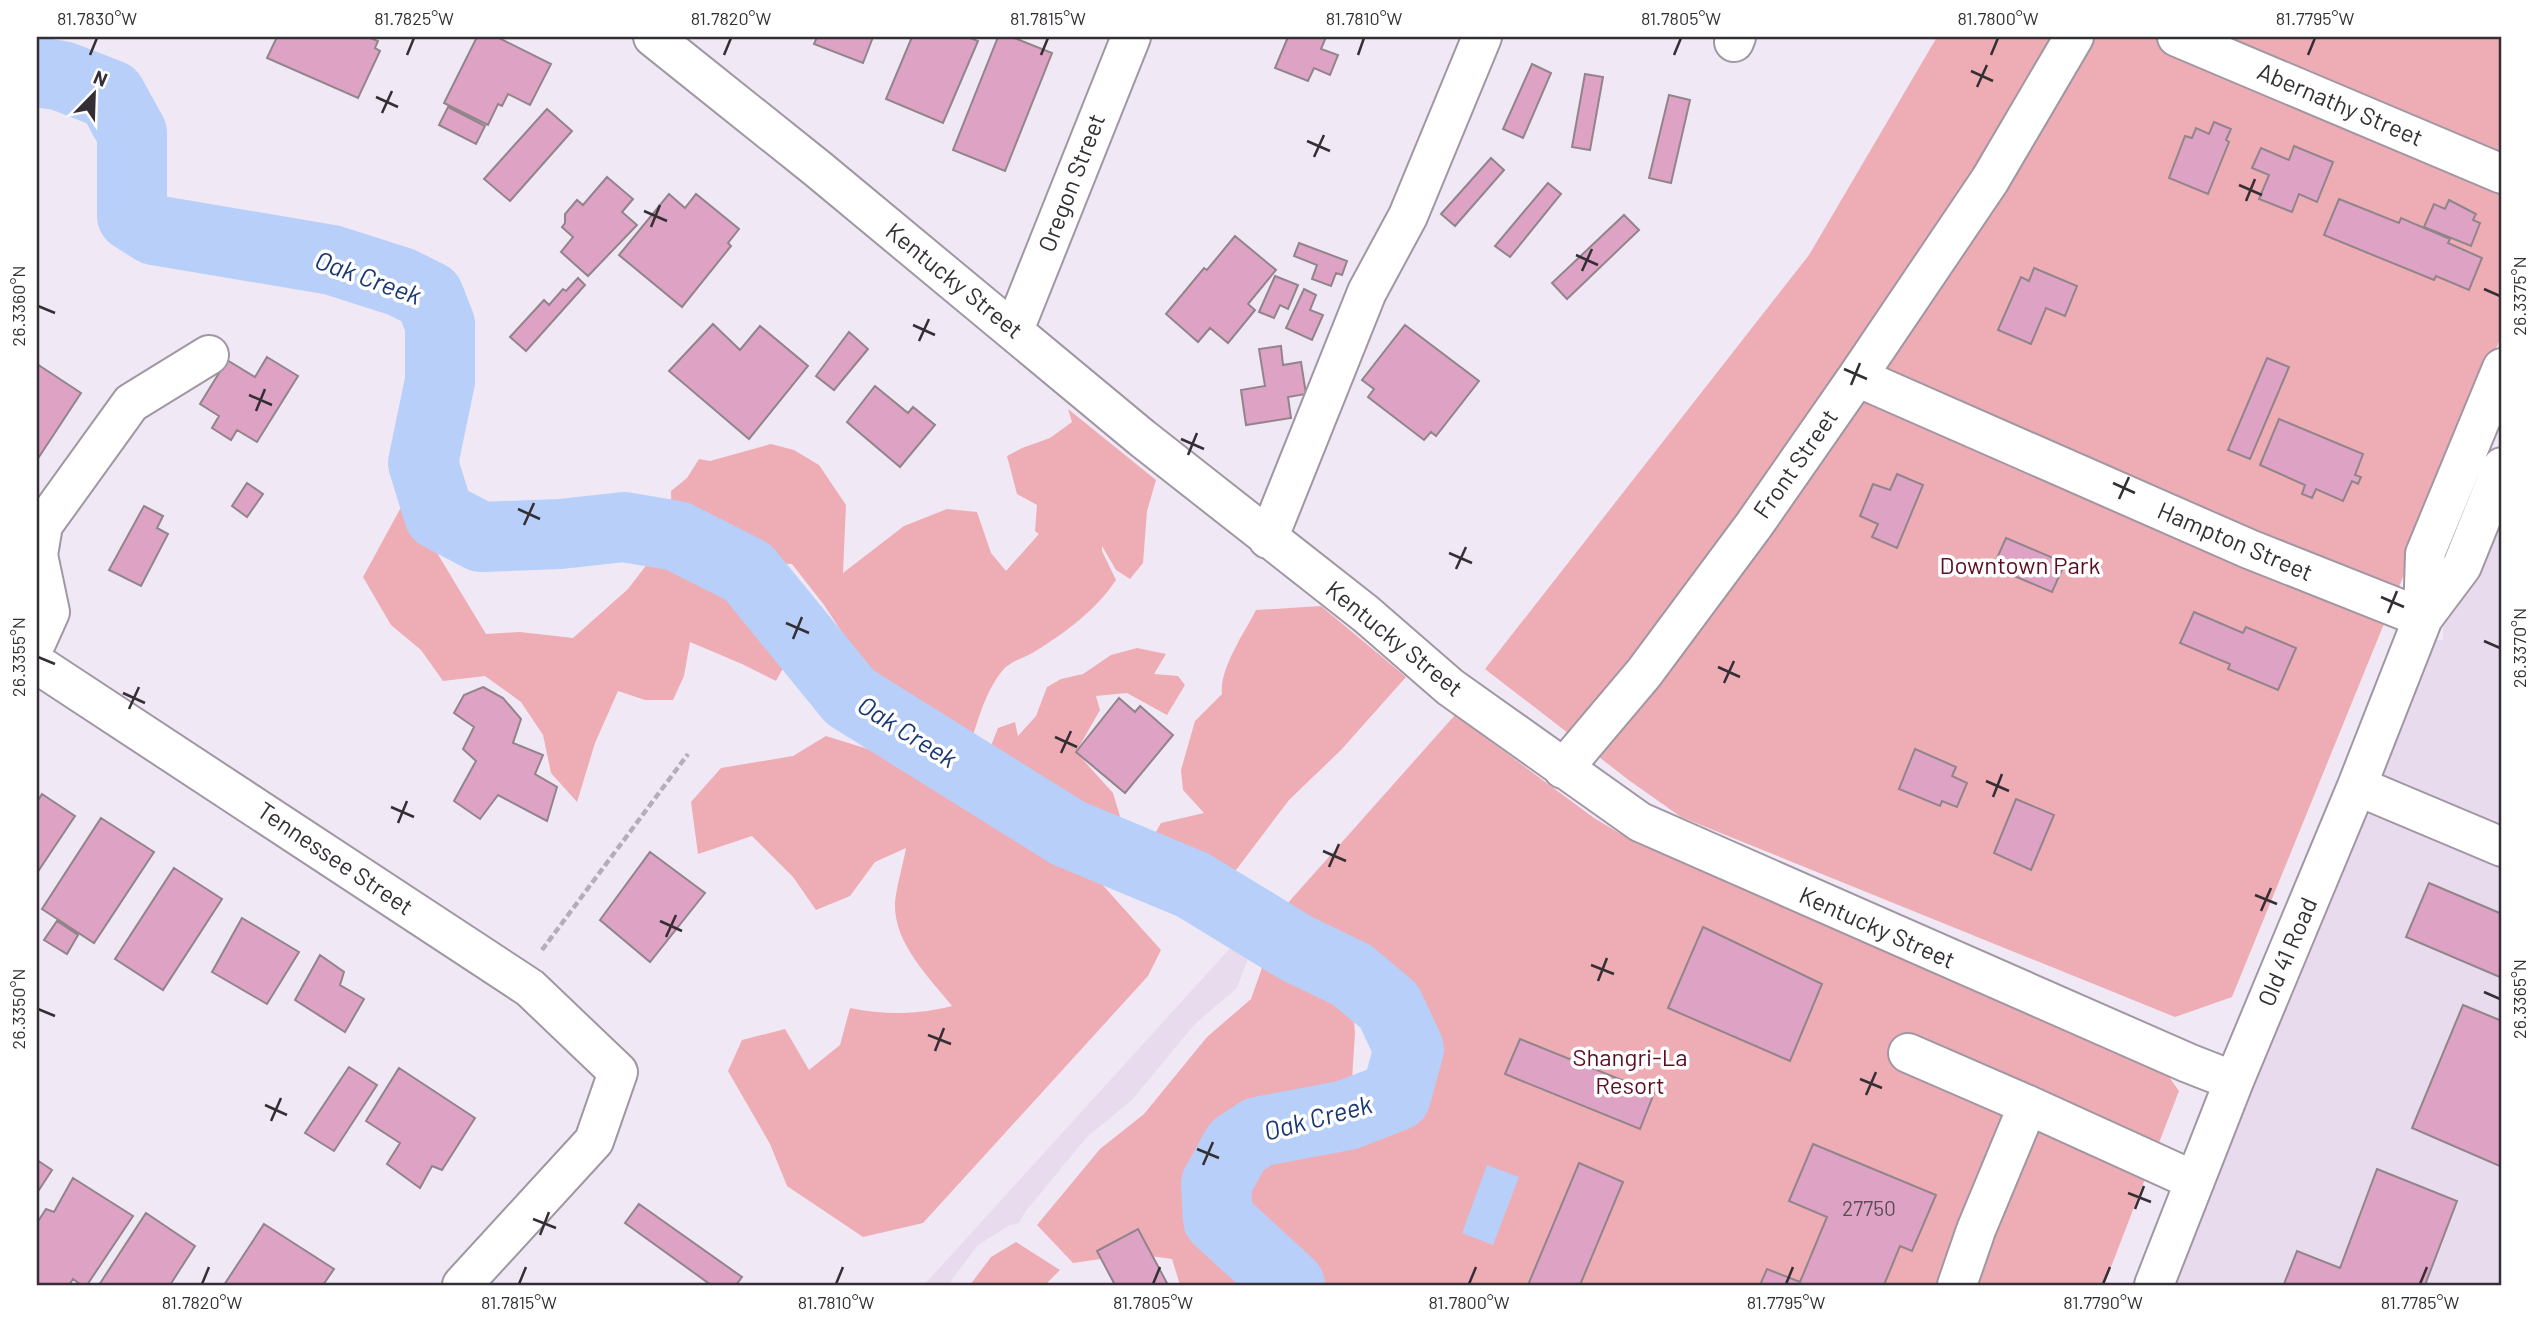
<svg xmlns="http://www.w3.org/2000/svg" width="2539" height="1322" viewBox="0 0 2539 1322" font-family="Barlow,sans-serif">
  <rect width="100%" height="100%" fill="#f1e8f5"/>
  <path fill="#e9dbee" d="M2502 521V1285H2175L2252 1088 2375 794 2436 640H2443V625L2480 574Z
    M1253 923 1257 935 1237 988 1194 1025 1132 1100 1087 1137 1025 1212 1019 1223 1008 1226 977 1246 948 1285H924Z"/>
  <path fill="#eeadb4" d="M1937 37H2502V334L2232 997 2175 1017 1681 817 1630 781 1485 669 1809 255Z
    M1068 409 1156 480 1147 511 1143 563 1130 579 1116 570 1102 546V551L1116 580C1096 610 1065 633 1034 652 1024 658 1009 662 1002 671 987 690 980 713 973 735L949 747 889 696 867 670 824 605 792 564 765 563 672 526 671 491 687 478 699 459 710 461 771 444 794 450 819 465 846 505 843 573 904 526 947 509 977 512 991 553 1006 571 1039 534 1035 531 1037 505 1017 494 1007 456 1022 448 1050 438 1072 422Z
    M405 500 486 634 520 632 573 638 628 589 648 563 674 548 715 563 764 614 787 661 776 681 742 664 690 642 684 676 673 700H645L618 691 595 743 577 802 551 773 543 735 521 702 485 676 443 681 421 650 391 625 363 577Z
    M1321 606 1406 677 1341 750 1289 800 1236 870 1145 852 1161 823 1204 813 1183 790 1181 770 1195 721 1222 694C1219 669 1245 632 1256 610Z
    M1137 648 1166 654 1154 674 1178 676 1185 685 1167 715 1127 693 1096 696 1100 710 1076 752 1113 793 1126 836C1105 837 1090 828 1080 810L1056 806 1034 787 1031 774 999 780 985 761 998 728 1015 722 1018 736 1036 716 1047 687 1061 679 1083 674 1111 655Z
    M1455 715 1594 818 1636 843 2157 1060 2179 1091 2104 1285H1314L1293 1274 1225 1212 1230 1183 1243 1154 1260 1144 1346 1128 1403 1105 1419 1044 1400 1002 1353 964 1271 922Z
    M826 736 887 755 990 819 1062 849 1099 881 1161 950 1148 976 923 1223 863 1237 787 1186 770 1144 728 1071 742 1040 785 1029 809 1070 840 1045 850 1008C885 1015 917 1015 952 1006 929 977 893 943 895 902 897 884 903 865 906 848L875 862 850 896 816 910 793 877 752 836 698 854 691 802 721 768 793 756Z
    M1269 948 1313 970 1353 1005 1355 1033 1352 1079 1334 1104 1286 1108 1241 1121 1200 1194 1228 1243 1269 1285H1180L1172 1259 1135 1254 1073 1263 1037 1225 1100 1149 1144 1114 1207 1037 1251 999Z
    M1016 1242 1060 1270 1045 1285H970L991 1257Z"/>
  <path fill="#b8cff9" d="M1487 1165 1519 1177 1493 1245 1462 1233Z"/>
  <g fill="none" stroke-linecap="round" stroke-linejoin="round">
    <path stroke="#b8cff9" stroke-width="70" d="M37 72 62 76 111 95 132 133V216L154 230 332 260 401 282 429 296 440 324V381L423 463 439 515 481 537 560 534 624 527 677 536 748 572 850 697 1068 833 1193 885 1296 948 1352 975 1389 1006 1409 1049 1396 1096 1347 1115 1258 1132 1237 1146 1216 1184 1218 1219 1290 1285"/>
  </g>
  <path fill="#dea3c4" stroke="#92848b" stroke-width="2" d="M277 37H368L378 41 375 48 380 51 358 98 267 58Z
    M477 37H497L551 64 530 105 508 94 502 106 498 104 488 125 444 103Z
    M817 37H873L863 63 814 44Z
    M912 37H968L978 41 943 123 886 99Z
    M998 37H1012L1052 53 1005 171 953 150Z
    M1288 37H1326L1321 49 1338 55 1330 75 1314 68 1308 81 1275 68Z
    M1532 64 1551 73 1523 138 1503 129Z
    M1585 74 1603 77 1590 150 1572 147Z
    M1669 95 1690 100 1671 183 1649 178Z
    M448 107 485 126 476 144 439 125Z
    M547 109 572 131 510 201 484 179Z
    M2214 122 2231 129 2226 140 2229 142 2208 194 2169 178 2185 136 2192 138 2196 128 2209 134Z
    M2294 146 2333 162 2317 202 2299 194 2292 212 2259 199 2269 175 2252 168 2261 148 2289 160Z
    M1491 158 1504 170 1455 226 1441 214Z
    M607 177 633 199 622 212 637 225 588 276 561 252 573 237 562 227 565 223V214L577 200 583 205Z
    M1548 183 1561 194 1510 257 1495 246Z
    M669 194 685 208 696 194 739 229 728 243 731 246 682 307 619 255Z
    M2339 199 2399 223 2401 218 2450 239 2448 243 2482 258 2469 290 2436 276 2434 280 2324 235Z
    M2449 200 2476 214 2473 220 2480 223 2471 246 2424 227 2434 204 2445 209Z
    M1624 215 1639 230 1567 299 1552 283Z
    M1235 236 1276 270 1248 304 1255 310 1228 343 1210 328 1198 342 1166 314 1204 268 1207 270Z
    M1299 243 1347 261 1342 275 1336 273 1331 286 1312 279 1317 265 1294 256Z
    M2034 268 2077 286 2065 316 2046 308 2031 344 1998 330 2021 277 2029 281Z
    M1275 276 1298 285 1288 309 1280 305 1274 318 1259 312Z
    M578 278 585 285 526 351 510 337 544 300 549 305 563 289 566 291Z
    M1304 289 1316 295 1310 310 1323 315 1312 340 1286 328Z
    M713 324 740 350 760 326 808 366 749 439 669 371Z
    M1405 325 1479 381 1436 436 1431 432 1424 440 1368 397 1374 389 1362 380Z
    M849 332 868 349 834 390 816 376Z
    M1281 346 1283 365 1301 362 1306 394 1288 397 1291 418 1246 425 1241 390 1265 386 1259 349Z
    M267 357 298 376 257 442 237 430 231 440 212 428 219 416 200 404 227 360 255 377Z
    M2267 358 2289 367 2250 459 2228 450Z
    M37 364 81 393 37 460Z
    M875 386 908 413 913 407 935 425 900 467 847 422Z
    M2279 419 2363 454 2355 475 2361 477 2358 484 2352 481 2343 501 2316 489 2312 498 2302 494 2305 485 2260 465Z
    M1897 474 1923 485 1897 548 1872 537 1878 524 1860 516 1873 484 1890 490Z
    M247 483 263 494 247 517 232 506Z
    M144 506 163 516 157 528 168 534 141 586 109 570Z
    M2006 538 2065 563 2052 592 1993 567Z
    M2194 612 2243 633 2246 627 2296 648 2278 690 2228 669 2230 664 2180 643Z
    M483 687 503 698 521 719 513 743 543 755 535 774 557 787 547 821 498 795 480 819 454 801 476 761 463 749 474 727 454 713 464 695Z
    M1119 698 1135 712 1140 706 1173 735 1125 793 1076 752Z
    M1915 749 1956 767 1952 776 1967 783 1957 807 1942 801 1940 806 1899 789Z
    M42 794 75 816 37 873V802Z
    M2016 799 2054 815 2031 870 1994 853Z
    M101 818 154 852 94 943 42 909Z
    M650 852 705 893 650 962 600 920Z
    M174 868 222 899 163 990 115 959Z
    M2429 883 2502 914V978L2406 937Z
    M242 918 299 952 267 1004 212 972Z
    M57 921 78 935 67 954 44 940Z
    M1703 927 1822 984 1790 1061 1668 1008Z
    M320 955 344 972 340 985 364 999 345 1032 295 1000Z
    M2463 1005 2502 1021V1167L2412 1128Z
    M1520 1039 1654 1093 1640 1129 1505 1074Z
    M349 1067 377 1085 334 1151 305 1133Z
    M399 1068 475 1118 442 1170 432 1166 420 1188 387 1164 400 1143 366 1121Z
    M1813 1144 1936 1195 1912 1251 1900 1246 1884 1285H1760L1767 1269 1800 1282 1827 1217 1789 1201Z
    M37 1160 52 1170 37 1193Z
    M1579 1163 1623 1182 1580 1285H1528Z
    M2377 1169 2457 1201 2425 1285 2284 1284 2297 1251 2340 1268Z
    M73 1178 133 1216 87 1285H81L73 1279 69 1285H37V1223L46 1209 54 1212Z
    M639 1204 742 1277 736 1285H711L625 1223Z
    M146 1213 195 1246 170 1285H99Z
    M264 1224 334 1269 323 1285H224Z
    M1138 1229 1168 1285H1115L1097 1251Z"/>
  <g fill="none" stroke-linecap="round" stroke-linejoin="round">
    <g stroke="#a097a3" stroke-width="42">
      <path id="minor" d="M653 37 818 169 1142 438 1366 614 1450 687 1640 822 2188 1063 2234 1081
        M2177 37 2502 174
        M1734 42 1736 37
        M1014 330 1131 37
        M1857 377 2249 549 2423 618
        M1268 539 1367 292 1408 216 1482 37
        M2423 618 2425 554 2502 368
        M37 641 50 612 38 555 43 525 131 403 209 355
        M37 664 530 988 618 1072 594 1141 462 1285
        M1563 769 1644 673 1754 525 1857 377 1990 180 2074 37
        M2357 786 2502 847
        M1908 1053 2028 1105
        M1957 1285 1976 1230 2028 1105 2195 1181
        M2154 1285 2234 1081 2357 786 2423 618 2462 566 2502 467"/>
    </g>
    <path stroke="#b5aeb8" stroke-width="4.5" stroke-dasharray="7 3.5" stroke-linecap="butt" d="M542 950 688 754"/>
    <use href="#minor" stroke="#fff" stroke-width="38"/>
  </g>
  <path fill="none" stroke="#332f34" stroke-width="2.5" d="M90 55 97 38M407 55 414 38M724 55 731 38M1041 55 1048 38M1358 55 1364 38M1674 55 1681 38M1991 55 1998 38M2308 55 2315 38M1971 71 1993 81M1977 87 1987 65M376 97 398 107M382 113 392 91M1307 141 1330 151M1314 157 1324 135M2239 185 2262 195M2246 201 2255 179M644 211 667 221M651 227 660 205M1576 255 1598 265M1582 271 1592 249M2484 289 2500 296M38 306 55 313M913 325 935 335M919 341 929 319M1844 369 1867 379M1851 385 1860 363M249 395 272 405M256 411 265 389M1181 439 1204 449M1188 455 1197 433M2113 483 2135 493M2119 499 2129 477M518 509 540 519M524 525 534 503M1449 553 1472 563M1456 569 1466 547M2381 597 2404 607M2388 613 2397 591M786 623 809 633M793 639 802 617M2484 641 2500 648M38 657 55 664M1718 667 1740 677M1724 683 1734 661M123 693 145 703M129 709 139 687M1055 737 1077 747M1061 753 1071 731M1986 781 2009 791M1993 797 2002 774M391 807 414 817M398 823 407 801M1323 851 1346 861M1329 867 1339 844M2255 895 2277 904M2261 911 2271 888M660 921 682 931M666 937 676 915M1591 965 1614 974M1598 981 1607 958M2484 992 2500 999M38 1009 55 1016M928 1035 951 1044M935 1051 944 1028M1860 1079 1882 1088M1866 1095 1876 1072M265 1105 287 1115M271 1121 281 1098M1197 1149 1219 1158M1203 1165 1213 1142M2128 1193 2151 1202M2135 1209 2144 1186M533 1219 556 1228M540 1235 549 1212M202 1284 209 1267M519 1284 526 1267M836 1284 843 1267M1153 1284 1160 1267M1469 1284 1476 1267M1786 1284 1793 1267M2103 1284 2110 1267M2420 1284 2427 1267"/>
  <g text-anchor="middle" stroke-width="7" stroke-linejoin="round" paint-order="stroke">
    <g font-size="21" fill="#5e4c58">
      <text x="1869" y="1216">27750</text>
    </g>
    <g font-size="24" fill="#332f34" stroke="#fff">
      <text transform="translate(2340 105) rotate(23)" y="8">Abernathy Street</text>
      <text transform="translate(1072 183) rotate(-69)" y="8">Oregon Street</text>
      <text transform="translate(954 281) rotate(39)" y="8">Kentucky Street</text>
      <text transform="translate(1796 464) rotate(-55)" y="8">Front Street</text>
      <text transform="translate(2235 542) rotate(23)" y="8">Hampton Street</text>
      <text transform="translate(1394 639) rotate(39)" y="8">Kentucky Street</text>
      <text transform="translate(335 859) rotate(34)" y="8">Tennessee Street</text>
      <text transform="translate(1877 928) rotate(24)" y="8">Kentucky Street</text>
      <text transform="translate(2288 952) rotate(-67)" y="8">Old 41 Road</text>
    </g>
    <g font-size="24" fill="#5c0d22" stroke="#fff">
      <text x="2020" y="574">Downtown Park</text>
      <text x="1630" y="1066">Shangri-La<tspan x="1630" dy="28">Resort</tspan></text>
    </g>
    <g font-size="26" font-style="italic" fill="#1a3774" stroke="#fff">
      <text transform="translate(368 278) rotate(20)" y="9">Oak Creek</text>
      <text transform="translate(907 732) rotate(32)" y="9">Oak Creek</text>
      <text transform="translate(1318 1118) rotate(-15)" y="9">Oak Creek</text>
    </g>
  </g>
  <rect width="2539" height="1322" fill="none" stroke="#ffffff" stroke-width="77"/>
  <g transform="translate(94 94) rotate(23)" stroke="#ffffff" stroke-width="5" paint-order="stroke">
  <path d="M0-5L12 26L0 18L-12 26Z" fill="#332f34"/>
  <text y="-10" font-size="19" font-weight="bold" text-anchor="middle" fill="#332f34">N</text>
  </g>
  <rect x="38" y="38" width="2462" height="1246" fill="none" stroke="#332f34" stroke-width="2.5"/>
  <g font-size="18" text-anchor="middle" fill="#332f34">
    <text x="97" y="25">81.7830°W</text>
    <text x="414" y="25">81.7825°W</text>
    <text x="731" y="25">81.7820°W</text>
    <text x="1048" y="25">81.7815°W</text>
    <text x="1364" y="25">81.7810°W</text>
    <text x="1681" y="25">81.7805°W</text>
    <text x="1998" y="25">81.7800°W</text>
    <text x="2315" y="25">81.7795°W</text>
    <text transform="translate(2520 296) rotate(-90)" y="6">26.3375°N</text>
    <text transform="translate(19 306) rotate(-90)" y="6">26.3360°N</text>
    <text transform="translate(2520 648) rotate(-90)" y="6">26.3370°N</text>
    <text transform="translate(19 657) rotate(-90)" y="6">26.3355°N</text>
    <text transform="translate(2520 999) rotate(-90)" y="6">26.3365°N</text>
    <text transform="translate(19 1009) rotate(-90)" y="6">26.3350°N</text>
    <text x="202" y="1309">81.7820°W</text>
    <text x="519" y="1309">81.7815°W</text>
    <text x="836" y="1309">81.7810°W</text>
    <text x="1153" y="1309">81.7805°W</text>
    <text x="1469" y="1309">81.7800°W</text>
    <text x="1786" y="1309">81.7795°W</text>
    <text x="2103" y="1309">81.7790°W</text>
    <text x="2420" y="1309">81.7785°W</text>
  </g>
</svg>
